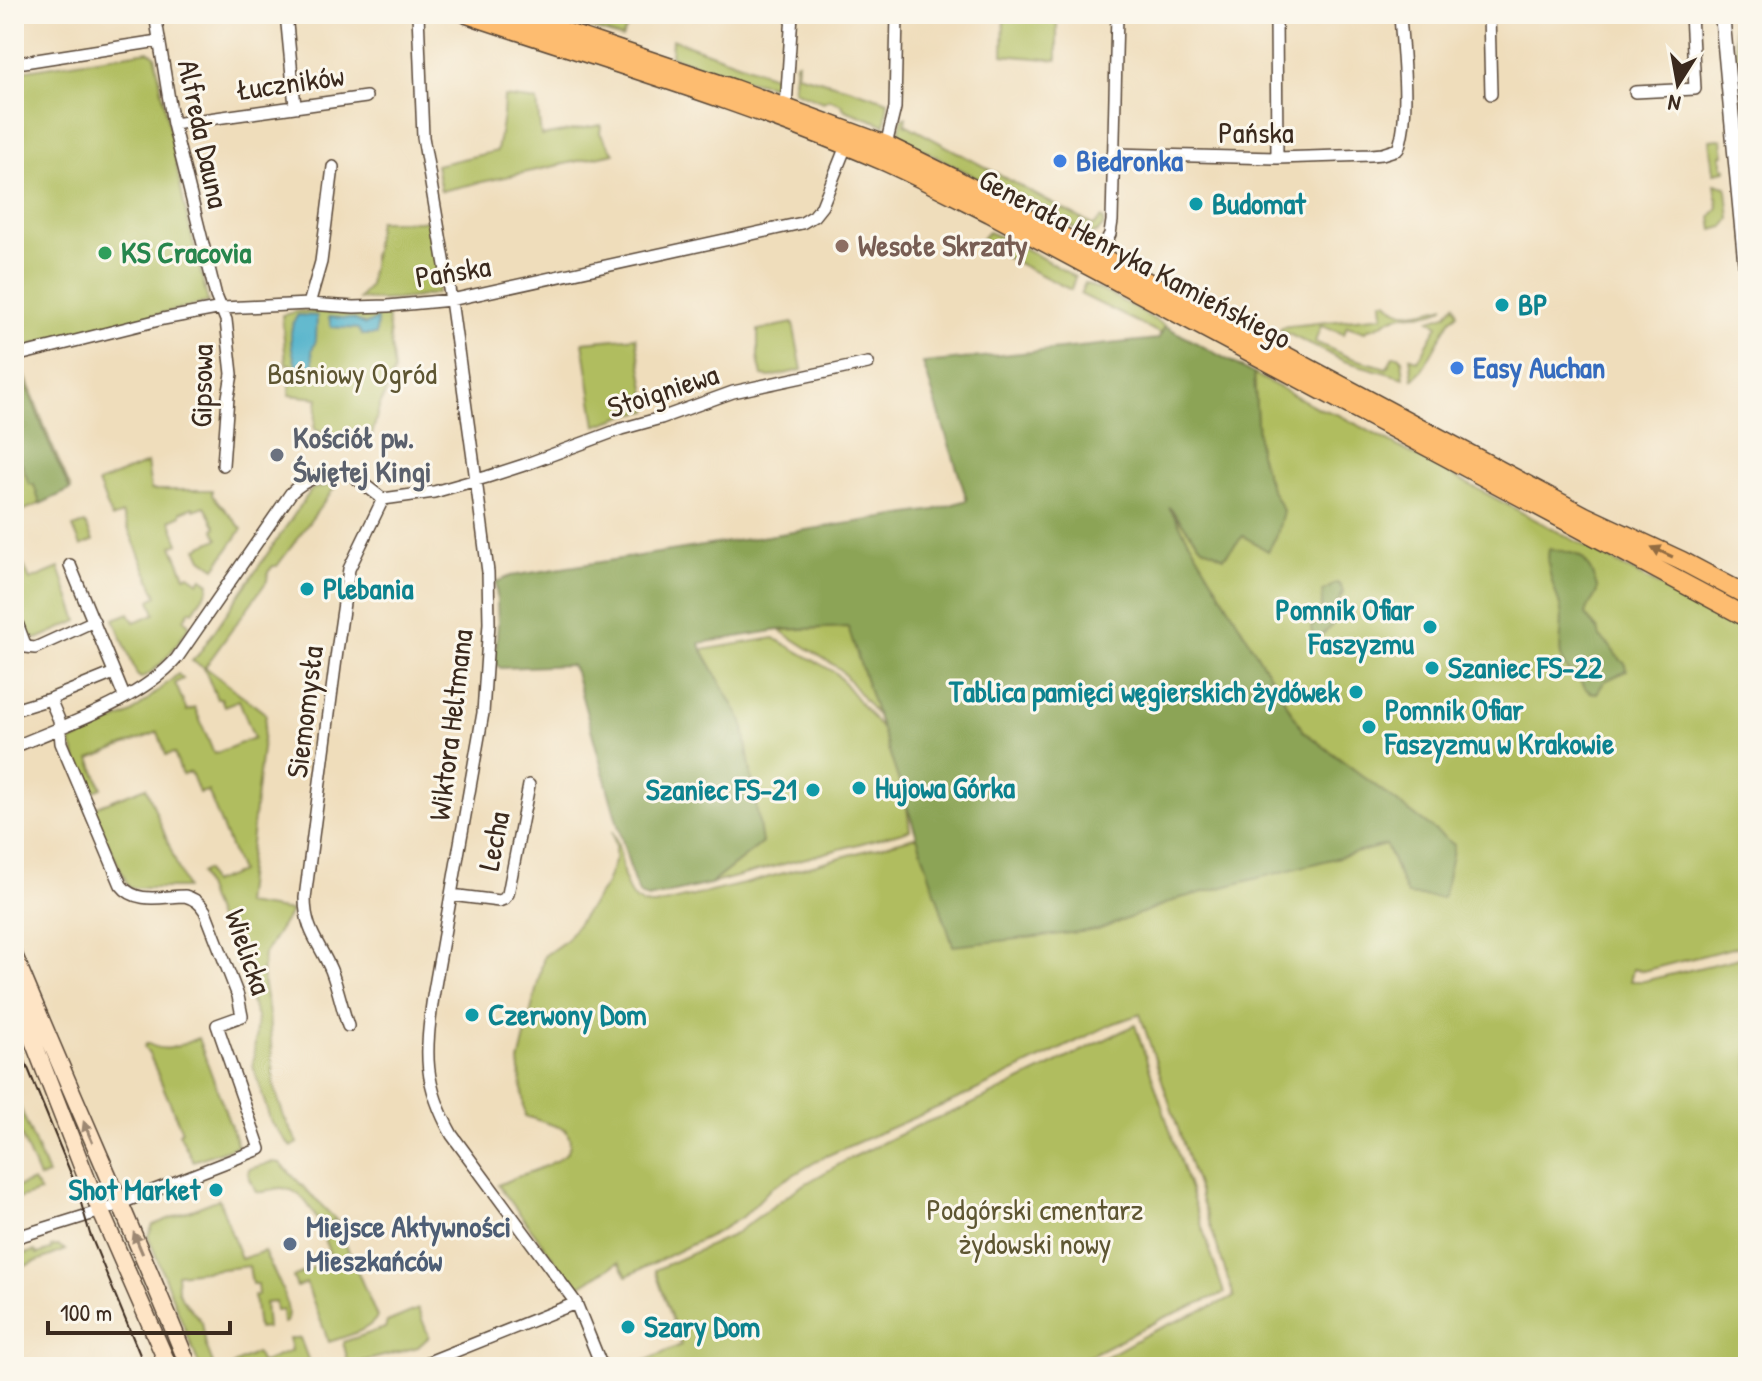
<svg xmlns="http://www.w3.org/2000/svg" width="1762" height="1381" viewBox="0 0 1762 1381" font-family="'Patrick Hand',sans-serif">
  <rect width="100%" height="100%" fill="#fbf7ec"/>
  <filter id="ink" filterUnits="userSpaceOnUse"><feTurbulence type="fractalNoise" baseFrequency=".0125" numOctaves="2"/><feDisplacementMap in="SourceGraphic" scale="16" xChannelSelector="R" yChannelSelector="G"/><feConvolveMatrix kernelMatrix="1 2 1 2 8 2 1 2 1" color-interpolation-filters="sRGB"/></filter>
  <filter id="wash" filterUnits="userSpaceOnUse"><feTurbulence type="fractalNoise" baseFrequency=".006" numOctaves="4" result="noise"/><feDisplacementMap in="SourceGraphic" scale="32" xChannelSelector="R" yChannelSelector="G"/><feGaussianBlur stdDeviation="1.8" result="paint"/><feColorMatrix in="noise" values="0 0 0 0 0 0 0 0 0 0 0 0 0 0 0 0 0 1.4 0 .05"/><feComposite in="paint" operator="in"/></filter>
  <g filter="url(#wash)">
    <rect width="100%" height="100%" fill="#efddbb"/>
    <path fill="#b0bd5f" stroke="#76743e" stroke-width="2" d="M561 14H597L629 24 622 38 562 19Z
      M1004 14H1057V60L1003 55Z
      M1732 14H1748V57L1746 58 1748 64V87L1739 84Z
      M672 39 782 79V87L735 78 671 56Z
      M148 51 155 55 184 204 208 302 15 349 51 443 71 489 39 501 40 504 14 514V72Z
      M798 62 797 74 849 88 888 101 885 125 845 110 841 104 829 99 823 102 793 90 796 63Z
      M504 97 537 101 541 136 601 125 600 133 614 153 441 191 436 165 497 151 503 116Z
      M904 117H906L905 124 1094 226 1101 218 1104 220 1103 227C1096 235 1091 235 1082 232L902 139 899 133 902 118Z
      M1719 139 1722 140 1724 155H1721L1723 168H1726V171L1714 173 1710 140Z
      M1715 184 1726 187 1727 190 1730 219 1724 227 1713 230 1711 217 1718 207Z
      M378 221H432C430 244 444 270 437 293 411 300 385 301 359 299L369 286Z
      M988 232 1017 244 1075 277 1071 290 978 243Z
      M1085 283 1115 297 1165 326 1161 334 1080 294Z
      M1382 301H1387C1400 320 1426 311 1445 306 1429 319 1409 310 1392 318 1381 323 1382 327 1368 329L1365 332 1347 326 1344 334 1321 326 1315 342 1348 357 1387 368 1393 356H1399L1402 360 1404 378 1344 361 1280 330 1281 327 1383 316Z
      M1455 304 1458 313 1451 319 1422 370 1413 379 1410 357 1418 361 1438 325 1430 320 1446 315Z
      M300 311 362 314 387 312 394 371 379 408 369 447 346 444 314 429 318 398 289 395 291 364H286L282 315Z
      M793 323 802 370 770 377 762 376 758 359V330Z
      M636 337 649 411 629 414 596 426 583 342Z
      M1254 374 1318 408 1339 415 1748 633V944L1643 971 1633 969 1630 981H1644L1748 956V1367H1088L1151 1332 1234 1297 1140 1014 1112 1024 964 1096 824 1157 771 1188 745 1215 717 1232 627 1276 619 1262 576 1288 498 1185C509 1180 521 1175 533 1171 551 1163 582 1155 565 1129L525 1116 519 1062 544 956 565 941 605 886 615 859V845L612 831C628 856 614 906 655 905L744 884 929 833 882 722 840 669 779 630 848 627 1164 500 1201 546 1224 557 1243 535 1283 511 1270 486 1259 454Z
      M147 463 151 490H212V495L242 529 215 568 202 559 197 548 218 539 214 529 216 527 205 506 194 510 193 507 181 512V515L170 520 179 543 172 546 185 576 189 575 199 582 202 578 209 583 208 589 193 611 190 610 184 619 190 625C176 645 164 667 141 678L137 675 114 619 129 613 134 622 155 614 150 600 157 596 122 514 112 518 98 483Z
      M338 483 277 566H273L268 572 267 581 205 667 266 714 244 904 291 911 264 954 262 975 269 1014 274 1086 284 1117 298 1143 291 1147 271 1122 253 1066 257 1017 246 989 248 973 230 927 219 924 200 873 206 870 211 883 240 872 208 791 199 793 191 772 182 775 174 753 166 755 158 732 90 759 102 788 89 793 71 744 72 741 132 713 178 674 183 679 175 683 187 711 195 708 214 754 254 738 239 700 224 706 221 698 217 699 204 668 192 661 198 655 312 489Z
      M85 523 93 541 81 546 73 527Z
      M24 566 30 580 59 568 78 621 37 639 29 636 14 594V569Z
      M774 638 836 673 888 737 906 800 910 830 710 884 762 843 702 650Z
      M146 787 186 888H129L92 808Z
      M1135 1025 1224 1293 1163 1318 1067 1367H631L681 1345 655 1270 733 1235 798 1188 847 1160 919 1125 966 1107Z
      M198 1038 238 1146 193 1161 179 1133 182 1131 150 1056 144 1047 147 1043C167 1055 179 1045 198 1038Z
      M14 1093 48 1175 39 1178 14 1119Z
      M273 1162 280 1163 336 1220 321 1227C313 1212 302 1188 281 1188 272 1188 265 1194 256 1192L248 1174 249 1169Z
      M33 1181 40 1192 14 1200V1188Z
      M219 1199 241 1259 264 1251C272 1269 294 1304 286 1322L283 1323 282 1310H276L275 1302 265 1303 267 1328 258 1329 254 1296 258 1295 257 1284H252L249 1266 177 1274 178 1290 182 1299 202 1322 206 1346 213 1364 212 1367H200L148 1236 153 1225Z
      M338 1222 340 1224 337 1231 343 1238 377 1317C368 1332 345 1336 329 1342L306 1283 297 1287 293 1277 332 1259 320 1229Z
      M59 1246 66 1250 14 1270V1257L35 1251 37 1254 51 1250V1247Z
      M418 1309 429 1337 418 1347 349 1365 343 1342 385 1328 387 1322Z
      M289 1338H300L311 1367H233L234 1364 256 1353 261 1363 291 1351Z"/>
    <path fill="#8ca456" stroke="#64673a" stroke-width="2" d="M1165 326 1254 374 1259 454 1270 486 1283 511 1277 535 1268 551 1243 536 1224 557 1201 546 1169 507 1303 731 1454 845 1443 898 1407 895 1386 845 1181 898 1098 930 953 946 848 627 779 630 700 643 702 650 743 722 762 843 710 884 648 898 640 895 634 882 575 672 571 665 501 668 495 664 498 623 496 582 511 576 934 510 967 500 923 363 1158 339Z
      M14 352 49 444 70 490 40 504 34 485 29 484 14 442Z
      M1549 549C1575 553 1585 552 1594 579 1596 584 1598 586 1597 591 1595 600 1587 604 1585 615L1598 630 1600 637 1609 645 1617 656 1626 665 1627 671 1605 681 1597 693C1585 693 1585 686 1578 679 1575 676 1571 675 1568 671 1553 654 1565 631 1561 610 1556 589 1545 572 1549 549Z
      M1337 583 1341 586 1343 593 1335 607 1336 621 1321 636H1314L1311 628 1321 611 1323 591Z"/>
    <path fill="#4aafc9" stroke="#426c74" stroke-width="2" d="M298 315 317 316 316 340 312 350 314 371 299 376C294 357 284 331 298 315Z
      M329 317 354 319 365 325 377 319 376 335H362L358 329 331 327Z"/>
  </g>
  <g filter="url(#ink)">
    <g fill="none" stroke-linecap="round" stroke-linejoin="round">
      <g stroke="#564536" stroke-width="14">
        <path id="minor" d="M155 14 173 124 216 296 226 320 232 374 228 397 223 465
          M286 14 295 106
          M418 14 423 137 451 300 476 480 488 572 489 623 483 713 433 997C425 1054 423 1083 452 1135L576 1303 602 1367
          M1276 14 1277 158
          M1489 14 1491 94
          M14 56 17 61 24 62 158 41
          M1635 92 1695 89 1691 14
          M786 107 792 14
          M173 124 366 97
          M886 145 895 108 897 14
          M1113 154 1277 158 1371 155 1382 154 1398 149C1411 115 1402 52 1400 14
          M1099 256 1110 234 1112 221 1117 14
          M309 304 321 262 333 167
          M19 355 163 319 222 308 309 304 354 307 388 306 451 300 802 223 814 216 822 206 846 146
          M383 499 434 492 487 477 524 465 621 429 661 418 733 392 868 363
          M70 565 124 696
          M14 615 26 647 35 648 94 621
          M14 710 50 699 114 673
          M14 747C65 725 141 700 177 658L291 493C305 478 328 472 348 472L383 499
          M451 895 499 901 504 899 508 894 529 785
          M348 1026C342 1008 338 988 331 970 319 942 305 931 305 898L337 651 349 569 383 499
          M14 1238 101 1211 260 1149 217 1025 242 1016 238 996 205 911C200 903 195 899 185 896 164 896 136 905 121 885L61 743 59 720 50 699
          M416 1367 576 1303"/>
      </g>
      <g stroke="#564536" stroke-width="17">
        <path id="tertiary" d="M1722 14 1748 290"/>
      </g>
      <g stroke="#564536" stroke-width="19">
        <path id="secondary" d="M14 955C71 1093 133 1229 189 1367
          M14 992 90 1187 169 1367"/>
      </g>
      <g stroke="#564536" stroke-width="21">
        <path id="primary" d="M467 14C607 61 751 103 886 162 921 178 956 196 990 213L1748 618
          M511 14 734 89 886 145 951 177 1099 256 1585 516 1682 561 1748 596"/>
      </g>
      <use href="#minor" stroke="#fff" stroke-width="11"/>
      <use href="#tertiary" stroke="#fff" stroke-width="14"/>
      <use href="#secondary" stroke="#fee4c5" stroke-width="16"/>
      <use href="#primary" stroke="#fdbc6f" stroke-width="18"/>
      <path stroke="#3b2a1e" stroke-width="2" d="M14 1034 76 1186 90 1234 145 1367"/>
    </g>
    <defs><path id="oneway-solid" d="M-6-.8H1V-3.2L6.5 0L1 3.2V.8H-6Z" transform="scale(2)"/></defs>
    <use fill="#926c42" href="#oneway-solid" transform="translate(1662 552) rotate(-155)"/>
    <g fill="#9c8772">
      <use href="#oneway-solid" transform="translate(88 1132) rotate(-113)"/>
      <use href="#oneway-solid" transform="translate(138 1243) rotate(-113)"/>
    </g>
  </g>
  <g fill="#3f7fe0" stroke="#fbf7ec" stroke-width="3">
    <circle cx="1060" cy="161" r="8"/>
    <circle cx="1457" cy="368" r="8"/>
  </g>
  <g fill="#0f9aa8" stroke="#fbf7ec" stroke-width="3">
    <circle cx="1196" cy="204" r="8"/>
    <circle cx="1502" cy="305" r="8"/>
    <circle cx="307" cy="589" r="8"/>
    <circle cx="1430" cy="627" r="8"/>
    <circle cx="1432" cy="668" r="8"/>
    <circle cx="1356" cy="692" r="8"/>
    <circle cx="1369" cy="727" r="8"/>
    <circle cx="859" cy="788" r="8"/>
    <circle cx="813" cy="790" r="8"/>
    <circle cx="472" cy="1015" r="8"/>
    <circle cx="216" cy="1190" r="8"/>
    <circle cx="628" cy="1327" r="8"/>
  </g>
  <circle fill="#8d6e63" stroke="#fbf7ec" stroke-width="3" cx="842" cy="246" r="8"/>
  <circle fill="#2e9e5b" stroke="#fbf7ec" stroke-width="3" cx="105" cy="253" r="8"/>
  <circle fill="#6b7280" stroke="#fbf7ec" stroke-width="3" cx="277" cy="455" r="8"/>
  <circle fill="#5c6f8a" stroke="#fbf7ec" stroke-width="3" cx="290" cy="1244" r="8"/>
  <g text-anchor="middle" stroke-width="6" stroke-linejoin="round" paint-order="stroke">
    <g font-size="30" fill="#3b2a1e" stroke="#fbf7ec">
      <text transform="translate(290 83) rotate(-8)" y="10">Łuczników</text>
      <text x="1256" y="143">Pańska</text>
      <text transform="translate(203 134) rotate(78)" y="10">Alfreda Dauna</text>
      <text transform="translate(1135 259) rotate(28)" y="10">Generała Henryka Kamieńskiego</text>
      <text transform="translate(453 272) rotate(-9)" y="10">Pańska</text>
      <text transform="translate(202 386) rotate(-89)" y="10">Gipsowa</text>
      <text transform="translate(663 391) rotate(-18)" y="10">Stoigniewa</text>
      <text transform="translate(305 712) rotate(-83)" y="10">Siemomysła</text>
      <text transform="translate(451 725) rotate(-83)" y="10">Wiktora Heltmana</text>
      <text transform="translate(494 841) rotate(-79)" y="10">Lecha</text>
      <text transform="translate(248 952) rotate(71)" y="10">Wielicka</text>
    </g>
    <g font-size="30" font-weight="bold" fill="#366cbe" stroke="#fbf7ec" text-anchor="start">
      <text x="1076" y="171">Biedronka</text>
      <text x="1473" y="378">Easy Auchan</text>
    </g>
    <g font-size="30" font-weight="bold" fill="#0d838f" stroke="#fbf7ec" text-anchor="start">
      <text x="1212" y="214">Budomat</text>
      <text x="1518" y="315">BP</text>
      <text x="323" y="599">Plebania</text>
      <text x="1414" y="620" text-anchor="end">Pomnik Ofiar<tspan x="1414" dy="34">Faszyzmu</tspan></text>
      <text x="1448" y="678">Szaniec FS-22</text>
      <text x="1340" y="702" text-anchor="end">Tablica pamięci węgierskich żydówek</text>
      <text x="1385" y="720">Pomnik Ofiar<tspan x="1385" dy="34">Faszyzmu w Krakowie</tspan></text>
      <text x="875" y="798">Hujowa Górka</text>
      <text x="797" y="800" text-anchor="end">Szaniec FS-21</text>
      <text x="488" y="1025">Czerwony Dom</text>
      <text x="200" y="1200" text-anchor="end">Shot Market</text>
      <text x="644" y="1337">Szary Dom</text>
    </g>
    <g font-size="30" font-weight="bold" fill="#785e54" stroke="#fbf7ec" text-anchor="start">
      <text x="858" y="256">Wesołe Skrzaty</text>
    </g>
    <g font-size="30" font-weight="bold" fill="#27864d" stroke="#fbf7ec" text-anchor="start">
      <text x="121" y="263">KS Cracovia</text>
    </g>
    <g font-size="30" fill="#5e5632" stroke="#fbf7ec">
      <text x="352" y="384">Baśniowy Ogród</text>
      <text x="1035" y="1220">Podgórski cmentarz<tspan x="1035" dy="34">żydowski nowy</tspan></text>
    </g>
    <g font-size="30" font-weight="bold" fill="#5b616d" stroke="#fbf7ec" text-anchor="start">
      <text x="293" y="448">Kościół pw.<tspan x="293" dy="34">Świętej Kingi</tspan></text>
    </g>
    <g font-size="30" font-weight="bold" fill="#4e5e75" stroke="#fbf7ec" text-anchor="start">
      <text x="306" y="1237">Miejsce Aktywności<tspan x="306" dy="34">Mieszkańców</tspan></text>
    </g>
  </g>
  <rect width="1762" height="1381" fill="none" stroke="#fbf7ec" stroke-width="48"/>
  <g transform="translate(1678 84) rotate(191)" stroke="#fbf7ec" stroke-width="6" paint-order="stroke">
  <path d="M0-6L14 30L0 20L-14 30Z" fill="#3b2a1e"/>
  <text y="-12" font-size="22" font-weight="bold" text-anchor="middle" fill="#3b2a1e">N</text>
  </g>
  <path d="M48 1321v12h182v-12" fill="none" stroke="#3b2a1e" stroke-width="4"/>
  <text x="60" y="1321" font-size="24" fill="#3b2a1e" stroke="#fbf7ec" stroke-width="6" paint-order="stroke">100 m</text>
</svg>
